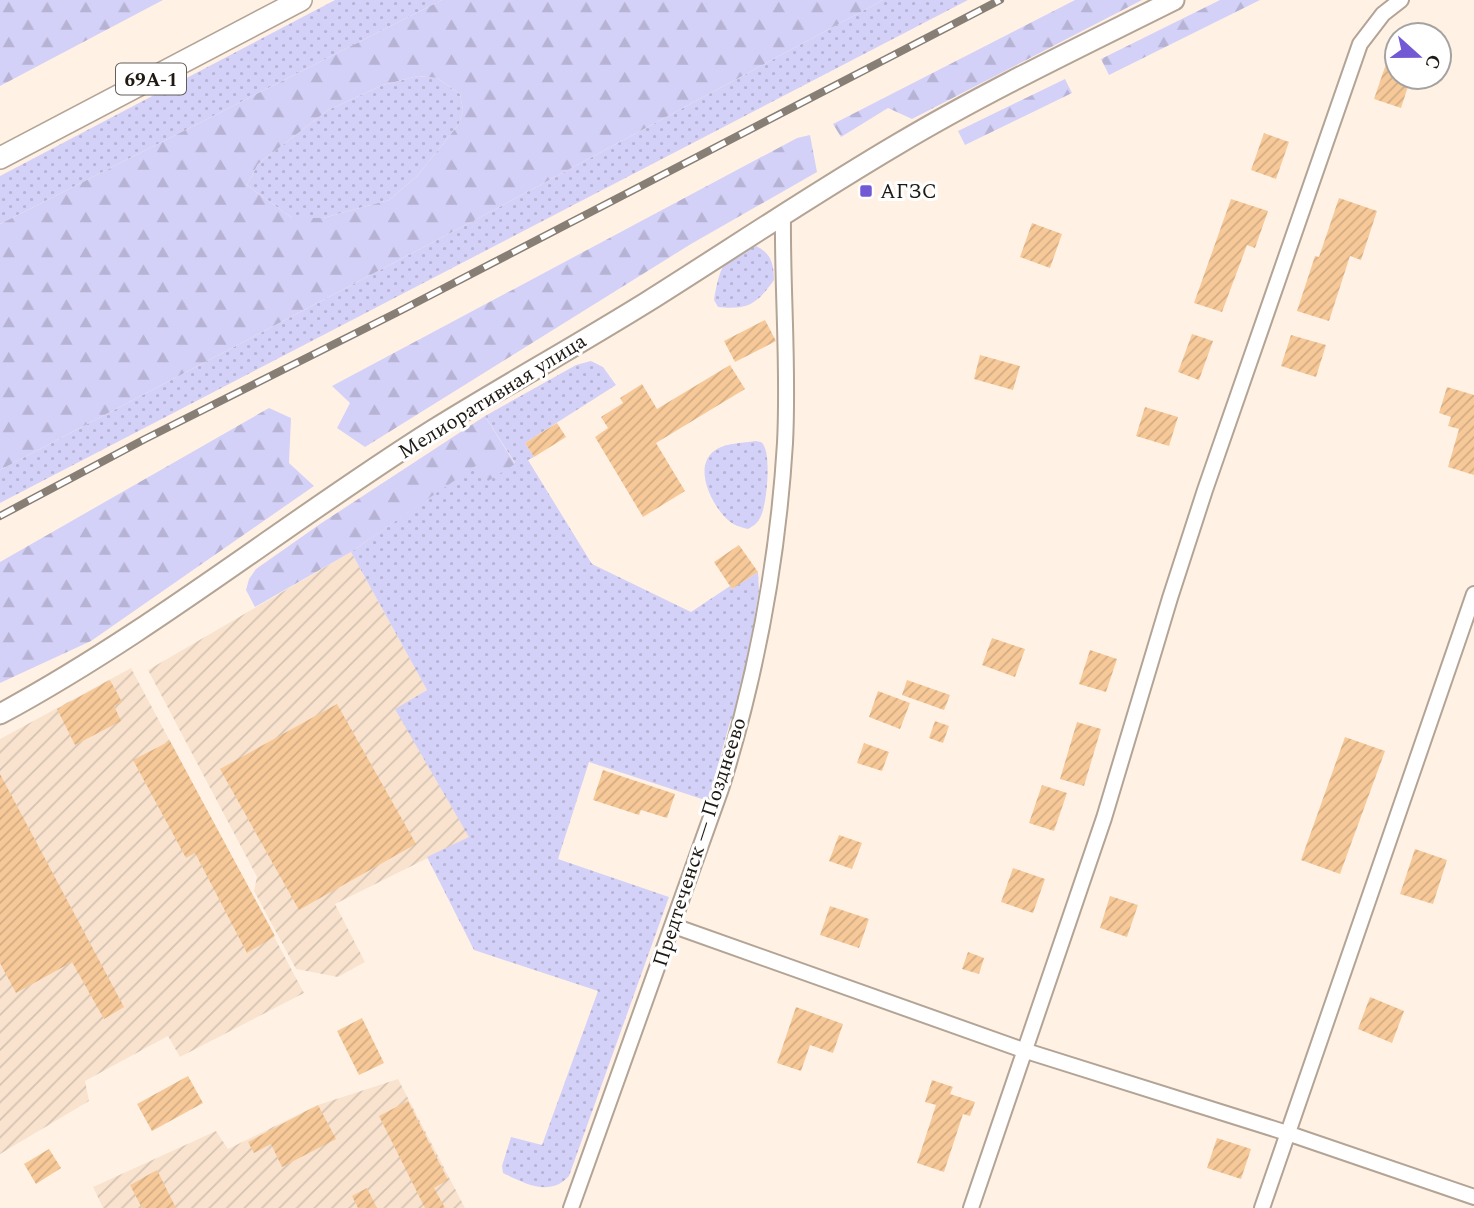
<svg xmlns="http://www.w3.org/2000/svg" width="1474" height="1208" viewBox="0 0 1474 1208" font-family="Spectral,serif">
  <defs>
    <pattern id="industrial-furrows" width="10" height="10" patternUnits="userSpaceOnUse" patternTransform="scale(1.75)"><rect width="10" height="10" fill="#f9e3ce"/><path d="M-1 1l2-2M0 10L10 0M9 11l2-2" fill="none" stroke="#d5c2b0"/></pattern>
    <pattern id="grass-dots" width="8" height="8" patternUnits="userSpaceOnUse" patternTransform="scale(1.75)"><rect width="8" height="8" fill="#d4d1f8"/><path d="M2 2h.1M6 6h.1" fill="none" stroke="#b6b3d4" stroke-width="1.8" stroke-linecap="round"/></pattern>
    <pattern id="forest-firs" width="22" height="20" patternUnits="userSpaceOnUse" patternTransform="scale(1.75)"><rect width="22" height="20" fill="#d4d1f8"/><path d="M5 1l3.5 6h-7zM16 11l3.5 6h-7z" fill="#b6b3d4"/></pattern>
    <pattern id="building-hatch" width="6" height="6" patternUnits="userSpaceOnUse" patternTransform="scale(1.75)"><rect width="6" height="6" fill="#f7c999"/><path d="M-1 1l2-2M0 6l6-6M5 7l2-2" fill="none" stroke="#d3ac83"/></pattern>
  </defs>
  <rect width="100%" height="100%" fill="#fff2e5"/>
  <path fill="url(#industrial-furrows)" d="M351 552 427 690 396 709 470 837 335 904 365 962 338 977 296 969 254 891 257 877 148 670Z
    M131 668 304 993 180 1057 168 1036 85 1081 89 1101 0 1154V739Z
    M398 1079 465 1208H103L93 1187 216 1131 228 1149 318 1105Z"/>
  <path fill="url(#grass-dots)" d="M335 0H442L0 224V176Z
    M883 0H968L0 503V470L475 220Z
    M418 76 437 78 460 94 463 110 459 124 417 176 389 200 323 218H292L247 185 258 164 328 110 383 85Z
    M756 246C771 253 774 264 774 280 757 304 748 310 718 307L714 300C719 271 723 251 756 246Z
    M591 361 603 367 616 385 525 443 534 457 528 460 592 564 691 612 730 586 732 589 758 572 759 591 740 702 730 722 708 801 589 762 558 859 669 897 569 1176C550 1197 526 1184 503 1173L502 1166 511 1137 542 1145 598 991 474 950 427 857 469 837 395 709 427 690 351 552 477 464 515 463 485 416 576 365Z
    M755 441C760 442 762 441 764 446 771 458 767 506 760 518 757 524 753 526 748 529 740 527 733 525 728 520 711 505 691 464 717 449 727 443 744 443 755 441Z"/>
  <path fill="url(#forest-firs)" fill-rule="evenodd" d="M0 0H163L0 86Z
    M442 0H883L475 220 0 470V224ZM418 76 437 78 460 94 463 110 459 124 417 176 389 200 323 218H292L247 185 258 164 328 110 383 85Z
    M1075 0H1142L912 119 888 108 841 137 833 124Z
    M1220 0H1260L1109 75 1101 59Z
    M1065 79 1072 93 965 145 958 131Z
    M810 135 817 172 691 244 365 447 337 428 350 403 332 386 797 138Z
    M269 408 291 418 289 463 314 486 91 641 0 683V562Z
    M485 416 515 464 488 481 477 465 351 552 255 607 246 590 249 579 256 569 320 524Z"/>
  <path fill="url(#building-hatch)" d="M1387 61 1397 64V77H1411L1401 108 1374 99Z
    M1264 133 1289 142 1276 179 1251 170Z
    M1339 198 1377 211 1361 260 1350 256 1329 321 1297 311 1315 256 1319 257Z
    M1231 199 1268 211 1255 248 1247 245 1222 312 1194 303Z
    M1032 223 1062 234 1050 268 1020 257Z
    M765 320 776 341 735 362 724 341Z
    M1192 334 1213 341 1199 380 1178 372Z
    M1291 335 1326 345 1316 377 1281 366Z
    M980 355 1020 366 1013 390 974 379Z
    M730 365 745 389 656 443 685 491 643 517 595 437 608 428 601 417 623 403 620 398 642 384 657 409Z
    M1447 387 1474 395V475L1448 467 1459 429 1448 426 1451 417 1439 413Z
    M1145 407 1178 417 1169 446 1136 436Z
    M557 423 566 437 534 457 525 443Z
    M739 545 758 572 732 589 714 562Z
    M992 638 1025 649 1015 677 982 665Z
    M1090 650 1117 659 1106 692 1079 684Z
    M110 680 122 702 114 706 121 721 75 745 57 709Z
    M907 680 950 695 944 710 902 695Z
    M878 691 910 703 900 729 869 717Z
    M337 704 416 844 299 910 220 769Z
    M935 721 949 726 943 743 929 738Z
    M1077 722 1101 729 1084 786 1060 779Z
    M1345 737 1385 751 1340 874 1301 860Z
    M170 741 275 936 247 953 195 853 186 858 133 760Z
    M864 743 889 752 882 771 857 763Z
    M603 770 675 794 667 818 641 810 639 815 593 800Z
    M0 774 124 1007 104 1019 72 962 16 993 0 963Z
    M1042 785 1067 793 1054 831 1029 823Z
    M839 835 862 843 852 869 829 861Z
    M1415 849 1447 860 1433 904 1400 894Z
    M1013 868 1045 879 1033 913 1001 902Z
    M1110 896 1138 905 1127 937 1100 928Z
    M830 906 869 919 859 948 820 935Z
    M968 952 984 958 979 974 962 969Z
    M1370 997 1404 1011 1392 1043 1358 1029Z
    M796 1007 843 1024 833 1053 810 1045 801 1071 777 1063Z
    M362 1018 384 1063 359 1075 337 1031Z
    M188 1076 203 1103 152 1131 137 1104Z
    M932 1080 953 1087 950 1094 975 1102 970 1116 963 1114 944 1172 917 1163 936 1105 925 1102Z
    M408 1101 448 1180 434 1188 445 1208H425L379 1116Z
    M318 1105 336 1139 282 1167 271 1144 254 1153 248 1142Z
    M1217 1138 1251 1149 1241 1179 1207 1168Z
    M49 1149 61 1168 36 1184 24 1164Z
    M157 1170 176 1208H142L130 1185Z
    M367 1188 377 1208H358L352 1196Z"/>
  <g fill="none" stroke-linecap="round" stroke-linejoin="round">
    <g stroke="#b3a495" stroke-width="18">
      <path id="street" d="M674 926 1023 1050 1287 1133 1474 1197
        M571 1208 721 789C756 677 778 559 785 443 789 366 782 290 783 213
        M971 1208 1104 818 1170 598 1205 490 1360 44 1383 14 1401 0
        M1262 1208 1474 594"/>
    </g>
    <g stroke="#b3a495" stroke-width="23">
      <path id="secondary" d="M0 714C152 632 287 522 433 430 504 386 576 346 647 302 731 249 813 194 898 144 987 91 1082 46 1174 0"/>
    </g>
    <g stroke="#b3a495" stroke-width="24">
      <path id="primary" d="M0 158 301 0"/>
    </g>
    <use href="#street" stroke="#fff" stroke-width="14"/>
    <use href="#secondary" stroke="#fff" stroke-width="19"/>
    <use href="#primary" stroke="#fff" stroke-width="21"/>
    <g stroke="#877e75" stroke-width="8">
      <path id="rail" d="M0 516 145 439 396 313 1000 0"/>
    </g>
    <use href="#rail" stroke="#fff" stroke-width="5" stroke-dasharray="16" stroke-linecap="butt"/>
  </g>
  <rect fill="#735ad4" stroke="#fff" stroke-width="2.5" x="859" y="184" width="14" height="14" rx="3.5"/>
  <g text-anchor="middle" stroke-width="6" stroke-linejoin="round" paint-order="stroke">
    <rect fill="#fff" stroke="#625e5a" stroke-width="2" x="116" y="63.5" width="70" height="31" rx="5"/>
    <g font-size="19" font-weight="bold" fill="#1e1913">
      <text x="151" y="86">69А-1</text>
    </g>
    <g font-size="21" fill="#1e1913" stroke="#fff" text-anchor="start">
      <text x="880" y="198">АГЗС</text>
    </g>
    <g font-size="21" fill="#1e1913" stroke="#fff">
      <text transform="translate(492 396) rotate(-32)" y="7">Мелиоративная улица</text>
      <text transform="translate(699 842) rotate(-72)" y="7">Предтеченск — Позднеево</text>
    </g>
  </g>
  <g transform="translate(1418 56) rotate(111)"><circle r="33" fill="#ffffff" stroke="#a5a3a1" stroke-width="2"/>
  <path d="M0-5L12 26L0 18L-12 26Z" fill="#735ad4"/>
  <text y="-10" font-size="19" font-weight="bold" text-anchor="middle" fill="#1e1913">С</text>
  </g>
</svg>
